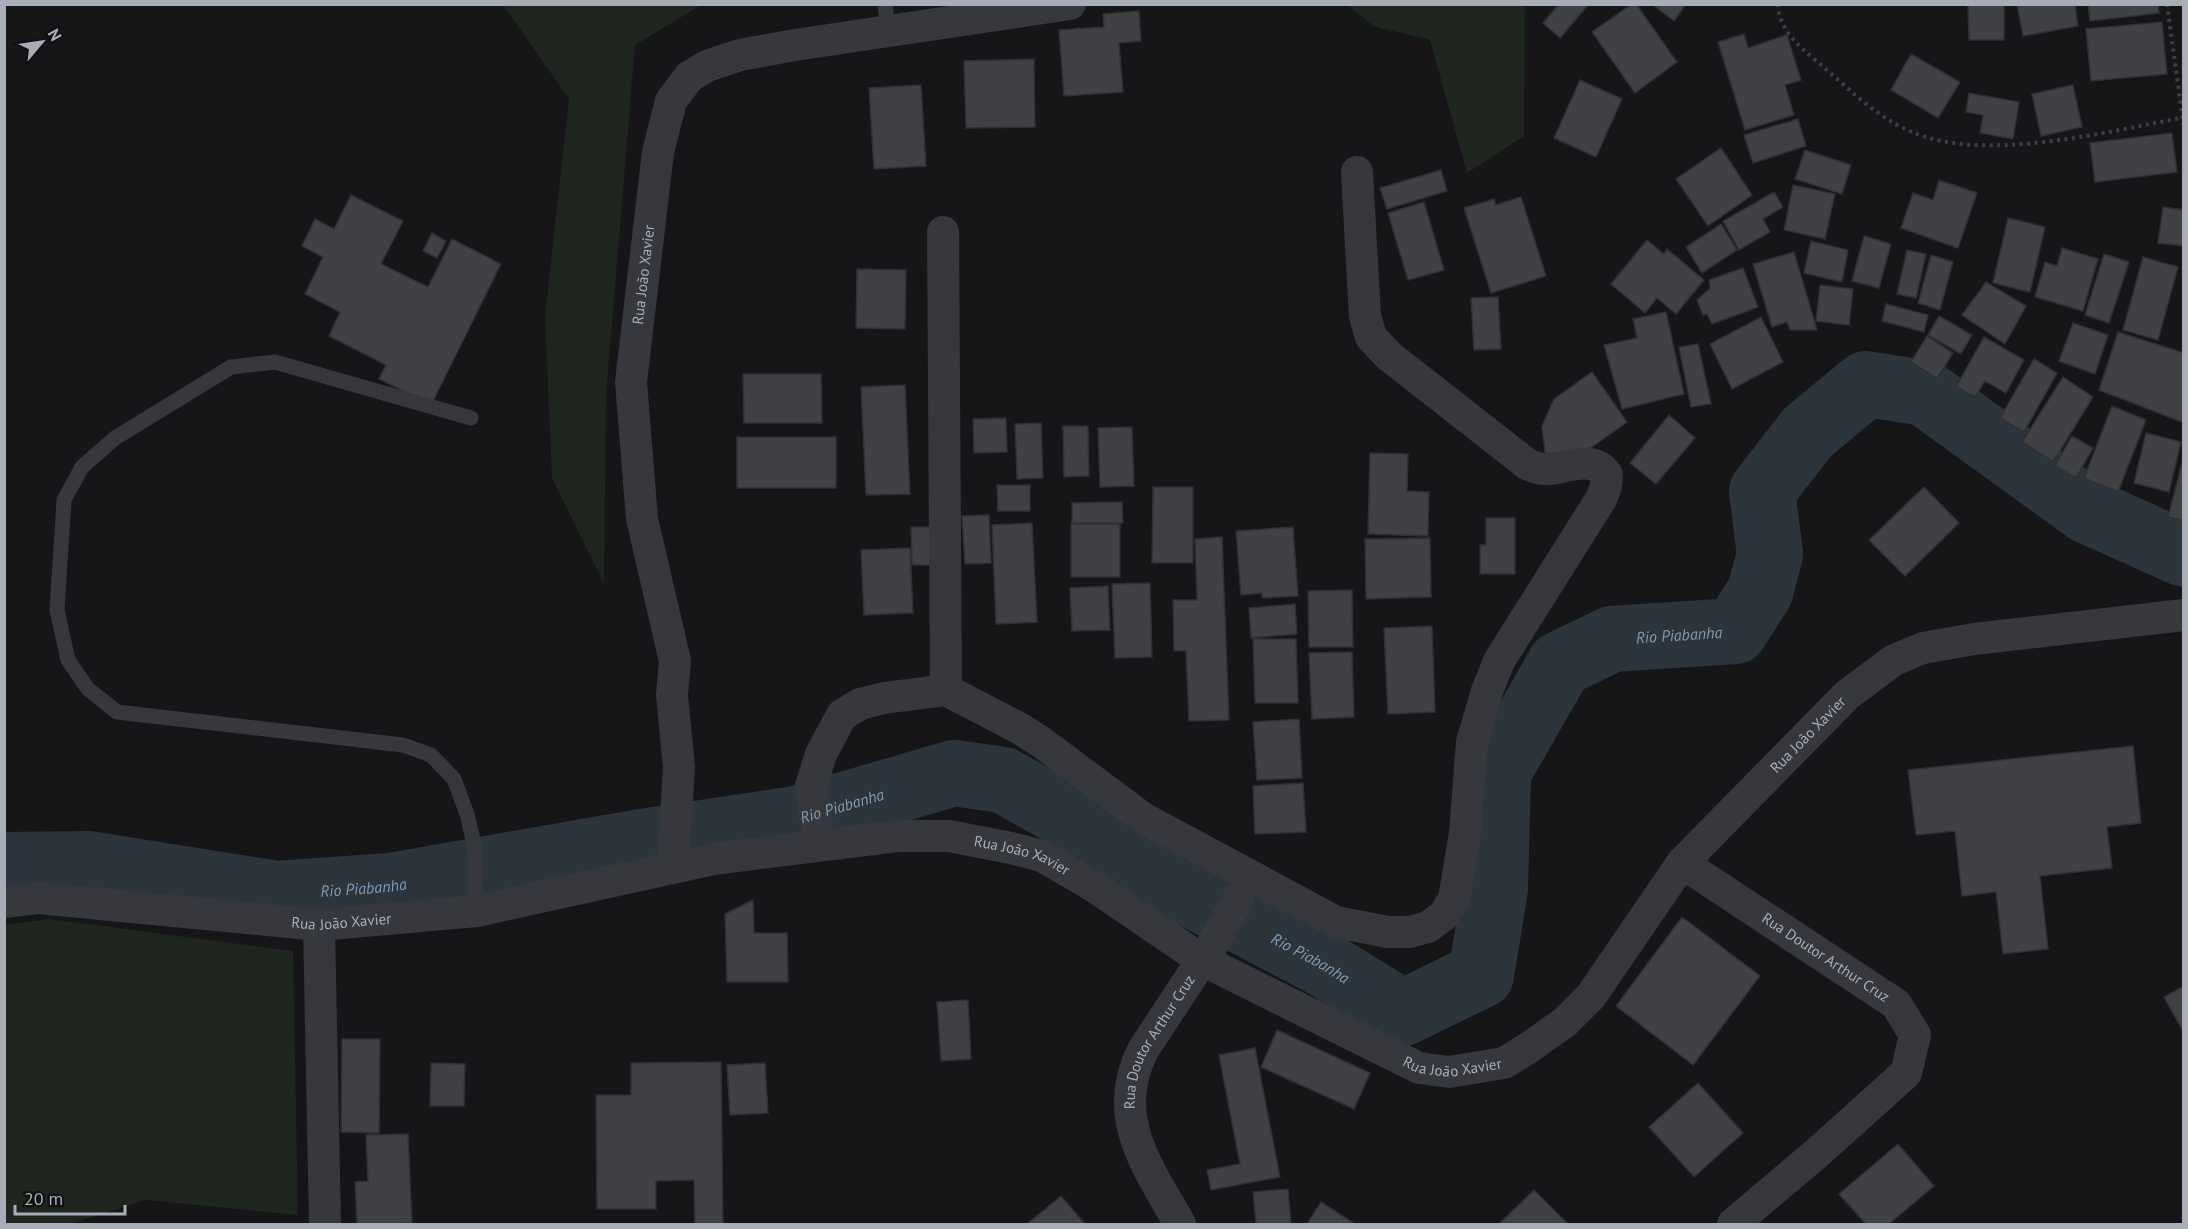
<svg xmlns="http://www.w3.org/2000/svg" width="2188" height="1229" viewBox="0 0 2188 1229" font-family="'PT Sans',sans-serif">
  <rect width="100%" height="100%" fill="#161618"/>
  <path fill="#1e261f" d="M503 5H701L635 45 606 395 604 584 552 478 545 316 569 99Z
    M1348 5H1525L1524 136 1467 173 1430 40 1373 26Z
    M49 919 293 951 298 1215 146 1200 70 1224H5V925Z"/>
  <g fill="none" stroke-linecap="round" stroke-linejoin="round">
    <path stroke="#2c353c" stroke-width="66" id="s1" d="M4 865 89 864 277 894 390 886 636 843 796 819 954 773 1003 780 1077 821 1151 873 1322 963 1403 1013 1481 975 1495 889 1498 772 1560 664 1612 639 1735 631 1760 592 1770 554 1762 491 1808 432 1866 384 1925 393 2088 511 2184 554"/>
  </g>
  <path fill="#404145" stroke="#303034" stroke-width="1.5" d="M1559 4H1589L1560 38 1543 23Z
    M1632 4H1636L1677 62 1635 93 1592 32Z
    M1652 4H1686L1674 21Z
    M1968 4H2004V40H1969Z
    M2017 4H2075L2078 26 2023 36Z
    M2088 4H2158L2159 13 2090 21Z
    M1139 11 1141 41 1119 43 1123 92 1064 96 1059 30 1104 27 1103 14Z
    M2162 22 2167 74 2091 81 2086 29Z
    M1744 34 1748 48 1787 35 1801 80 1785 85 1794 115 1745 130 1718 42Z
    M1911 54 1960 82 1938 118 1891 90Z
    M1034 59 1035 127 966 128 964 61Z
    M1580 80 1622 99 1596 157 1554 138Z
    M921 85 926 166 874 169 869 88Z
    M2073 85 2082 127 2041 136 2032 94Z
    M1969 93 2019 102 2013 139 1980 133 1983 115 1966 112Z
    M1798 119 1806 146 1753 163 1744 135Z
    M2172 133 2177 172 2095 182 2090 143Z
    M1721 148 1752 195 1708 226 1676 179Z
    M1805 150 1851 165 1842 194 1795 179Z
    M1441 170 1447 191 1387 209 1380 188Z
    M1939 180 1977 193 1958 248 1901 228 1913 193 1933 200Z
    M1793 185 1835 194 1825 239 1784 230Z
    M1774 192 1783 207 1763 219 1770 232 1739 250 1723 221Z
    M351 195 403 221 381 264 428 287 452 239 501 264 431 405 379 379 386 365 329 336 340 312 305 294 323 257 302 246 315 219 334 229Z
    M1521 197 1546 276 1491 293 1464 208 1494 199 1496 205Z
    M1424 202 1444 270 1408 280 1388 213Z
    M2163 207 2184 210V246L2158 243Z
    M2008 218 2045 227 2030 292 1993 283Z
    M1721 224 1737 250 1702 273 1686 247Z
    M432 233 446 241 437 258 423 251Z
    M1864 236 1891 244 1879 288 1852 281Z
    M1647 240 1664 254 1667 249 1704 280 1676 314 1657 298 1645 313 1611 284Z
    M1811 241 1848 250 1842 282 1804 273Z
    M2062 248 2098 259 2083 311 2035 297 2045 262 2057 266Z
    M1907 250 1926 254 1916 298 1897 294Z
    M1794 252 1817 330H1790L1787 322 1772 327 1753 264Z
    M2104 254 2129 262 2109 323 2085 315Z
    M1931 255 1953 262 1940 310 1918 303Z
    M2143 257 2178 267 2158 340 2123 330Z
    M1743 268 1758 307 1712 324 1707 314 1703 315 1697 300 1710 288 1709 280Z
    M857 269 906 270 905 329 856 328Z
    M1986 282 2026 306 2005 344 1962 315Z
    M1820 285 1853 289 1849 325 1816 321Z
    M1498 297 1501 349 1474 350 1471 298Z
    M1886 304 1928 315 1924 332 1882 321Z
    M1666 312 1684 394 1622 409 1604 345 1637 338 1633 319Z
    M1939 316 1972 335 1961 354 1928 335Z
    M1761 317 1783 362 1732 389 1710 344Z
    M2073 323 2108 335 2095 374 2059 361Z
    M2118 332 2184 353V423L2099 390Z
    M1927 336 1953 353 1937 379 1911 362Z
    M1984 337 2024 360 2006 393 1985 381 1975 397 1956 387Z
    M1698 344 1711 404 1691 407 1679 347Z
    M2034 359 2057 373 2024 432 2000 418Z
    M1592 372 1627 422 1578 457 1545 453 1542 426 1554 399Z
    M743 374H821L822 423H744Z
    M2063 377 2093 397 2053 462 2022 442Z
    M905 385 910 494 866 495 861 387Z
    M2112 406 2146 420 2118 492 2084 478Z
    M1669 415 1695 438 1656 484 1630 463Z
    M1006 418 1007 452 974 453 973 419Z
    M1041 423 1043 478 1017 479 1015 424Z
    M1063 426H1088L1089 476 1064 477Z
    M1132 427 1134 486 1100 487 1098 428Z
    M2146 433 2181 442 2169 492 2134 483Z
    M2072 436 2093 448 2076 478 2055 466Z
    M737 437H836V488H737Z
    M1370 453 1408 454 1407 491 1429 492 1428 536 1368 534Z
    M2184 456V521L2168 517Z
    M997 485H1030V511H998Z
    M1153 487H1193V563H1152Z
    M1924 487 1959 523 1905 576 1869 540Z
    M1122 502 1123 523H1072V503Z
    M989 515 991 563 965 564 962 516Z
    M1486 518H1515V574H1480V545H1486Z
    M1032 523 1037 622 996 624 992 525Z
    M1071 524H1120V577H1071Z
    M911 527H940L941 565H912Z
    M1293 527 1298 596 1262 598V593L1241 595 1236 531Z
    M1222 537 1229 720 1189 721 1186 651H1174L1173 600H1197L1195 539Z
    M1430 538 1431 597 1366 599 1365 539Z
    M910 548 913 613 864 615 861 550Z
    M1150 583 1152 657 1115 658 1112 584Z
    M1108 586 1110 630 1072 631 1070 588Z
    M1352 590 1353 647H1309L1308 591Z
    M1295 604 1297 634 1251 638 1249 608Z
    M1432 626 1435 712 1388 714 1384 628Z
    M1253 639H1296L1298 703H1255Z
    M1352 652 1354 717 1312 719 1309 653Z
    M1299 719 1302 778 1257 780 1253 722Z
    M2133 746 2141 823 2107 827 2112 868 2040 876 2048 949 2003 954 1996 892 1962 896 1955 831 1916 835 1908 770Z
    M1303 783 1306 832 1255 834 1253 786Z
    M753 900 754 933H787L788 982H727L725 914Z
    M1682 917 1760 976 1693 1065 1616 1006Z
    M2184 986V1033L2164 997Z
    M968 1000 971 1059 941 1061 937 1002Z
    M1277 1030 1370 1073 1354 1109 1261 1067Z
    M342 1039H380L379 1133 341 1132Z
    M1255 1048 1280 1177 1211 1190 1207 1170 1240 1164 1219 1055Z
    M721 1062 723 1224H695L694 1180 656 1181V1209H597L596 1095H631V1063Z
    M431 1063 465 1064 464 1106H430Z
    M765 1063 768 1113 730 1115 727 1065Z
    M1698 1083 1743 1133 1694 1177 1649 1127Z
    M408 1134 412 1223 357 1224 355 1182 368 1181 366 1135Z
    M1898 1144 1934 1186 1889 1224H1866L1839 1194Z
    M1288 1189 1291 1224H1256L1253 1192Z
    M1534 1190 1568 1224H1499Z
    M1061 1196 1085 1224H1027Z
    M1321 1202 1355 1224H1307Z"/>
  <g fill="none" stroke-linecap="round" stroke-linejoin="round">
    <path stroke="#3d3f44" stroke-width="4" stroke-dasharray="3 4.5" stroke-linecap="butt" d="M1778 4C1779 35 1807 52 1828 71 1854 94 1879 118 1912 132 1983 163 2106 132 2181 118
      M2167 4 2184 129"/>
    <path stroke="#37383d" stroke-width="15" d="M885 4 888 31
      M471 418 275 362 231 367 115 438 82 467 64 500 57 610 68 660 88 689 117 712 403 745 431 755 454 779 467 814 474 844 477 911"/>
    <g stroke="#37383d" stroke-width="32">
      <path d="M943 232 946 690"/>
      <path d="M820 845 811 786 821 754 842 715 860 704 884 698 946 690 1019 728 1041 742 1143 818 1336 922 1388 932H1409L1428 927 1444 915 1454 899 1465 833 1472 742 1487 691 1499 661 1601 499 1606 486 1607 475C1595 455 1567 467 1549 469 1541 470 1534 467 1527 464L1389 356 1371 337 1365 316 1357 172"/>
      <path id="s2" d="M1682 863 1896 1004 1915 1035 1906 1073 1817 1153 1733 1224"/>
      <path id="s3" d="M673 866 679 767 672 695 675 661 642 519 631 382 658 152 671 101 689 77 707 66 740 55 795 45 1070 4"/>
      <path id="s4" d="M4 902 38 898 319 925 477 911 713 859 897 836H949L1011 848 1042 856 1095 887 1202 960 1419 1068 1449 1072 1504 1063 1527 1049 1565 1022 1591 996 1682 863 1847 695 1894 660 1923 648 1974 639 2184 615"/>
      <path d="M319 925 325 1224"/>
      <path id="s5" d="M1180 1224C1148 1167 1109 1117 1143 1050L1214 942 1238 899"/>
    </g>
  </g>
  <g text-anchor="middle" stroke-width="5" stroke-linejoin="round" paint-order="stroke">
    <g font-size="15" fill="#a8adb8" stroke="#111113">
      <text dy="5" stroke="none"><textPath href="#s3" startOffset="597">Rua João Xavier</textPath></text>
      <text dy="5" stroke="none"><textPath href="#s4" startOffset="2020">Rua João Xavier</textPath></text>
      <text dy="5" stroke="none"><textPath href="#s4" startOffset="1030">Rua João Xavier</textPath></text>
      <text dy="5" stroke="none"><textPath href="#s4" startOffset="339">Rua João Xavier</textPath></text>
      <text dy="5" stroke="none"><textPath href="#s2" startOffset="172">Rua Doutor Arthur Cruz</textPath></text>
      <text dy="5" stroke="none"><textPath href="#s5" startOffset="201">Rua Doutor Arthur Cruz</textPath></text>
      <text dy="5" stroke="none"><textPath href="#s4" startOffset="1516">Rua João Xavier</textPath></text>
    </g>
    <g font-size="16" font-style="italic" fill="#7f9bb3" stroke="#111113">
      <text dy="6" stroke="none"><textPath href="#s1" startOffset="2018">Rio Piabanha</textPath></text>
      <text dy="6" stroke="none"><textPath href="#s1" startOffset="848">Rio Piabanha</textPath></text>
      <text dy="6" stroke="none"><textPath href="#s1" startOffset="362">Rio Piabanha</textPath></text>
      <text dy="6" stroke="none"><textPath href="#s1" startOffset="1370">Rio Piabanha</textPath></text>
    </g>
  </g>
  <rect width="2188" height="1229" fill="none" stroke="#a8adb8" stroke-width="12"/>
  <g transform="translate(42 42) rotate(61)" stroke="#111113" stroke-width="4.5" paint-order="stroke">
  <path d="M0-4.5L10 22L0 15L-10 22Z" fill="#a8adb8"/>
  <text y="-9" font-size="16" font-weight="bold" text-anchor="middle" fill="#a8adb8">N</text>
  </g>
  <path d="M15 1205v9h110v-9" fill="none" stroke="#a8adb8" stroke-width="3"/>
  <text x="24" y="1205" font-size="18" fill="#a8adb8" stroke="#111113" stroke-width="4.5" paint-order="stroke">20 m</text>
</svg>
